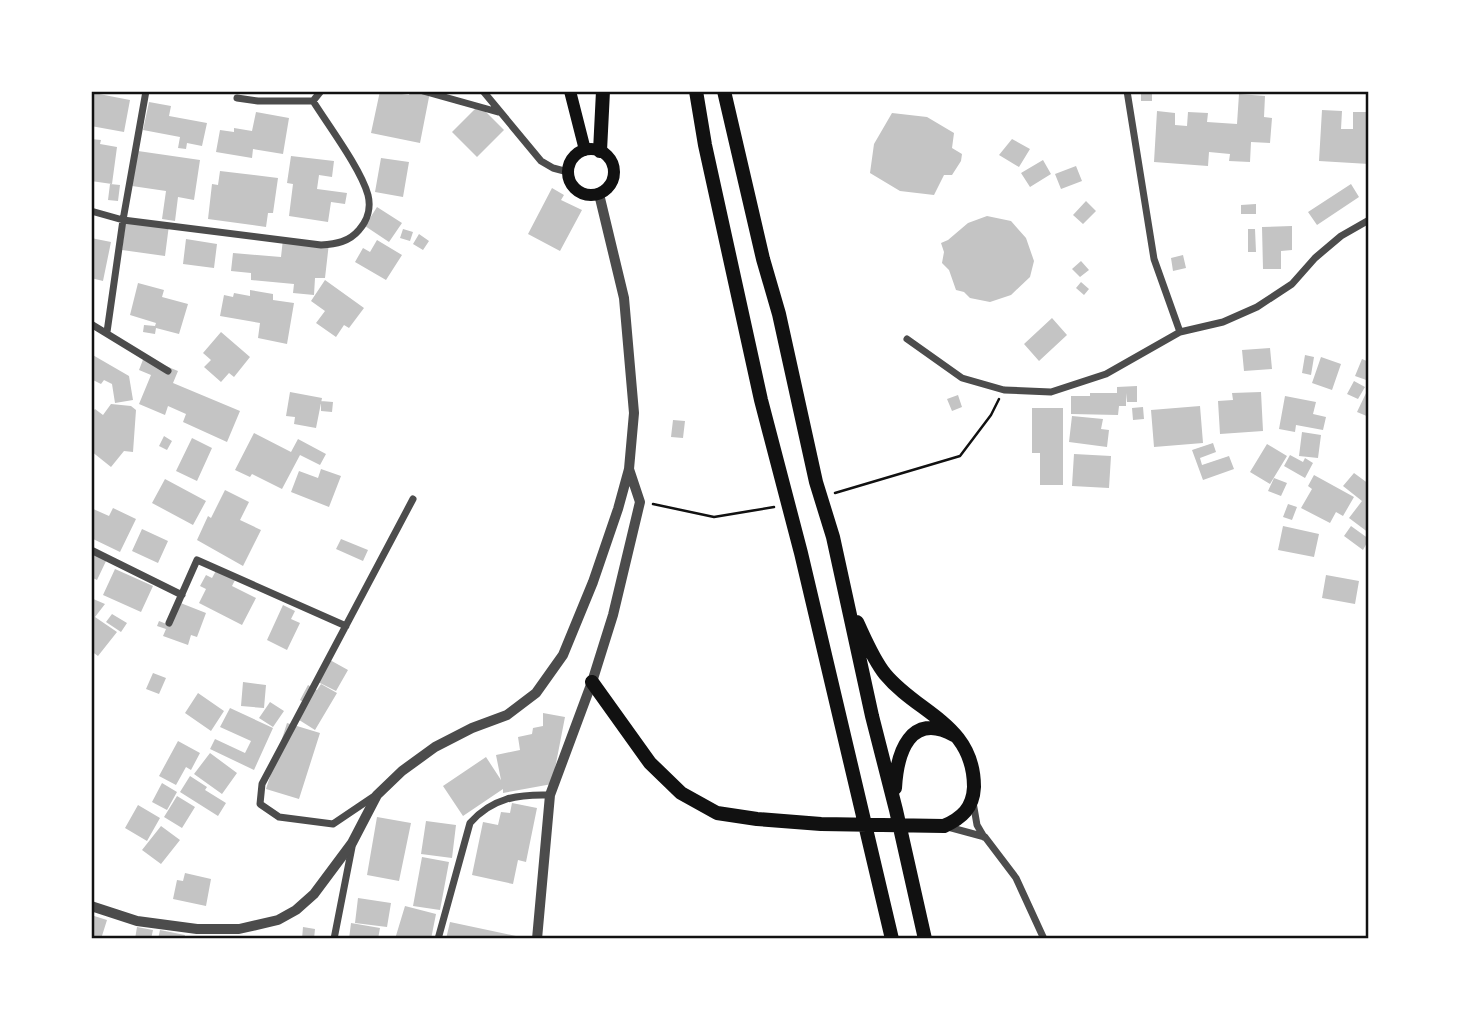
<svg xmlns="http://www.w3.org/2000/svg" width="1460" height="1030" viewBox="0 0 1460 1030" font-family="Merriweather,serif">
  <rect width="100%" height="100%" fill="#fff"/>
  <path fill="#c4c4c4" d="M91 91H100L99 94 130 100 124 132 91 126Z
    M380 91 409 95 410 91 430 92 420 143 371 133Z
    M1141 91H1152V101H1141Z
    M1239 94 1265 96 1264 117 1272 118 1270 143 1251 142 1250 162 1229 161 1230 154 1209 152 1208 166 1154 162 1157 111 1175 113V125L1187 126 1188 112 1208 113 1207 122 1237 124Z
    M149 102 171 106 169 116 207 123 202 146 187 143 186 149 178 148 180 137 143 130Z
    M479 105 504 130 477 157 452 132Z
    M1322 110 1342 111 1341 129H1353V112H1369V164L1319 161Z
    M256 112 289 118 283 154 253 149 252 158 216 152 220 130 234 132V128L252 131Z
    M892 113 927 117 954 133 952 148 962 154 961 161 952 175H944L934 195 900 191 870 173 874 144Z
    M91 139 101 140 100 144 117 147 112 184 91 181Z
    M1012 139 1030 149 1019 167 999 155Z
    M138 151 200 160 194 200 178 197 175 221 162 219 166 191 132 186Z
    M291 156 334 161 332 177 319 175 317 189 347 193 345 204 331 202 328 222 289 216 293 184 287 183Z
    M381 158 409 162 403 197 375 192Z
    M1043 160 1051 174 1030 187 1021 173Z
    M1076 166 1082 181 1061 189 1055 174Z
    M220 171 278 178 273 213H268L266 227 208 219 212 184 218 185Z
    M110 184 120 185 118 201 108 200Z
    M1351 184 1359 197 1317 225 1308 212Z
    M552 188 564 195 561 200 582 210 560 251 528 234Z
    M1086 201 1096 211 1083 224 1073 215Z
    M1256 204V214H1241V205Z
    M377 207 402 223 389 242 365 226Z
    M987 216 1011 221 1026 238 1034 261 1030 277 1011 295 990 302 970 298 964 292 956 290 949 270 942 263 944 252 941 243 948 240 968 223Z
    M126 219 169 225 165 256 122 250Z
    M1292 226V250L1281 251V269H1263L1262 227Z
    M403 229 413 232 410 241 400 238Z
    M1248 229H1255L1256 252H1248Z
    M419 234 429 241 423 250 413 244Z
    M91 238 111 242 103 281 91 278Z
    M186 239 217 244 214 268 183 264Z
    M283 239 329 243 325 278H315L314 295 293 293 294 284 251 280V273L231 271 233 253 281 257Z
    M377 240 402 255 386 280 355 262 363 248 370 252Z
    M1183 255 1186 268 1173 271 1171 258Z
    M1081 261 1089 270 1080 277 1072 269Z
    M325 280 364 308 349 328 344 325 336 337 316 323 325 311 311 301Z
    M1081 282 1089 289 1084 295 1076 288Z
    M138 283 164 290 162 297 188 304 179 334 156 328 155 334 143 332 144 325 155 326 156 323 130 315Z
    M250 290 273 294V300L294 303 287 344 258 338 260 323 220 316 224 295 233 297 234 293 250 296Z
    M1052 318 1067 335 1039 361 1024 344Z
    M221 332 250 357 234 377 229 373 221 382 204 367 211 360 203 353Z
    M1270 348 1272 369 1244 371 1242 350Z
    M91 354 129 376 133 400 115 403 112 384 104 380 101 384 91 379Z
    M1305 355 1314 357 1311 375 1302 373Z
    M144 357 178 371 173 383 240 411 227 442 183 422 186 414 168 406 165 415 139 404 151 375 139 370Z
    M1321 357 1341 364 1332 390 1312 383Z
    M1362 359 1369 362V381L1355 376Z
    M1354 381 1365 387 1358 399 1347 394Z
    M1137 386V402H1127L1126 393V406H1119L1118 415 1071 414V396H1090V393H1117V387Z
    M1367 391 1369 392V417L1357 412Z
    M290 392 322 398 316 428 294 424 295 417 286 416Z
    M1261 392 1263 431 1220 434 1218 401 1233 400 1232 393Z
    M958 395 962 407 952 411 947 399Z
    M1285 396 1316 402 1313 414 1326 417 1323 430 1296 425 1295 432 1279 429Z
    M321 401 333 402 332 412 321 411Z
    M111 404 131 406 136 410 133 452 124 451 111 467 91 451V414L95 409 103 415Z
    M1200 406 1203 443 1154 447 1151 410Z
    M1143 407 1144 419 1133 420 1132 408Z
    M1032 408H1063V485H1040V453H1032Z
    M1072 416 1103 419 1101 429 1109 430 1107 447 1069 442Z
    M673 420 685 421 683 438 671 437Z
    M1302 432 1321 435 1318 458 1299 456Z
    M254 433 291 452 298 439 326 454 320 465 300 455 282 489 252 474 250 477 235 470Z
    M164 436 172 441 167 450 159 446Z
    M192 438 212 448 197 481 176 471Z
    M1213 443 1216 452 1200 458 1202 465 1229 456 1234 469 1203 480 1192 450Z
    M1267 444 1287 456 1270 484 1250 472Z
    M1074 454 1111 456 1109 488 1072 486Z
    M1290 455 1303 462 1305 458 1313 463 1305 478 1284 466Z
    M321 469 341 476 329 507 291 492 299 471 318 478Z
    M1354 473 1369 484V533L1349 518 1362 501 1343 486Z
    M1314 475 1354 497 1343 516 1336 512 1330 523 1301 508 1312 489 1308 486Z
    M1274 478 1287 483 1281 496 1268 491Z
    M165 479 206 501 193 525 152 503Z
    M225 490 249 502 240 520 261 530 243 566 197 540 208 516 211 518Z
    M1288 504 1297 507 1292 520 1283 517Z
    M91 508 109 516 113 508 136 519 120 552 91 538Z
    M1283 526 1319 534 1314 557 1278 550Z
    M1351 526 1369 539 1363 550 1344 536Z
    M142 529 168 541 158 563 132 551Z
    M341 539 368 550 363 561 336 549Z
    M91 551 107 559 97 580 91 577Z
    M218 567 237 576 232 586 256 598 242 625 199 603 206 589 200 586 206 575 212 578Z
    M115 569 153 586 141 612 103 595Z
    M1326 575 1359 581 1355 604 1322 598Z
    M91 598 105 604 95 617 117 632 98 656 91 651Z
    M178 602 206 613 197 637 191 635 188 645 163 636 166 629 157 626 159 621 169 625Z
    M283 605 295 611 291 619 300 623 287 650 267 640Z
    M112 614 127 623 121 632 106 622Z
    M330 660 348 670 336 691 318 682Z
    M153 673 166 678 159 694 146 689Z
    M243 682 266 685 264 708 241 706Z
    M321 684 337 693 315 730 296 718 305 703 300 700 308 685 317 690Z
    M198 693 224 711 211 731 185 713Z
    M270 702 284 711 273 727 259 718Z
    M230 708 273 728 254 770 210 749 215 739 245 753 251 741 220 727Z
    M543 713 565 717 552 784 503 793V789L463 816 443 786 486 757 501 780 496 755 520 750 518 737 532 734 533 728 543 726Z
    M287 723 320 733 299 799 266 789Z
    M178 741 200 753 191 770 186 767 176 785 159 776Z
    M210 753 237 773 222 794 194 774Z
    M190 776 207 787 205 790 226 803 218 816 180 792Z
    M162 783 177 792 167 810 152 802Z
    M177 796 195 807 182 828 164 817Z
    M512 803 537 808 526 862 518 860 513 884 472 875 483 822 498 825 501 812 510 813Z
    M138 805 160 818 147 841 125 828Z
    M377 817 411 823 399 881 367 875Z
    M426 821 456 825 452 858 421 854Z
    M161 826 180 840 161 864 142 850Z
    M422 857 449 862 440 910 413 906Z
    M185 873 211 879 206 906 173 899 177 880 183 881Z
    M358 898 391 903 387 927 355 923Z
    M405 906 436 914 431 939H395Z
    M91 915 107 920 101 939H91Z
    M450 922 525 938V939H446Z
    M351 923 380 928 378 939H349Z
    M137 927 153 930 151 939H135Z
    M303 927 315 929 314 939H302Z
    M160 930 185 935 184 939H158Z"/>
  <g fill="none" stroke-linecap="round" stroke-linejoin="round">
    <path stroke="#111" stroke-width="2.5" d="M835 493 960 456 991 415 999 399
      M653 504 714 517 774 507"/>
    <path stroke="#4c4c4c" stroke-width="7" d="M423 91 498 112
      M483 91 541 161 553 168 568 172
      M1127 91 1154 259 1180 332
      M237 98 258 101H313
      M91 211 123 220 321 245C336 244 349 242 359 230 368 220 371 207 368 195 361 169 328 125 313 101L321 91
      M91 324 168 371
      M107 332 123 220 146 91
      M907 339 962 378 1004 390 1051 392 1106 374 1180 332 1223 322 1257 307 1292 284 1315 258 1341 236 1369 220
      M91 550 182 595
      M169 623 197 560 346 626
      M376 795 333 824 279 817 260 804 262 784 413 499
      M973 802 977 825 984 837
      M948 827 985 837 1016 878 1044 939
      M334 939 352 847
      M438 939 470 823C492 798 518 794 550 795"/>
    <path stroke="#4c4c4c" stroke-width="10" d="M91 906 137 921 197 929H239L278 920 296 910 314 894 352 843 377 795 402 771 435 747 472 728 507 715 536 693 563 655 593 582 618 509 629 469
      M537 939 550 795 592 682 613 615 640 502 629 469 634 413 624 298 599 194"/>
    <path stroke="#111" stroke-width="12" d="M570 91 585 150
      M568 172a23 23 0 1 1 46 0a23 23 0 1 1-46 0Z"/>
    <path stroke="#111" stroke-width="14" d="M696 91 705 145 761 400 801 553 892 939
      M724 91 763 259 779 314 816 482 833 537 872 716 896 810 925 939
      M600 151 603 91
      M592 682 650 763 681 793 717 813 757 819 821 824 944 826C962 818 973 808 974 787 974 724 918 714 885 674 873 659 865 639 857 622
      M895 788C897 753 910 711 954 735"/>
  </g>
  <rect width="1460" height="1030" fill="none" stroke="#ffffff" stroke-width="186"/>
  <rect x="93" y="93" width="1274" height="844" fill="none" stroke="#111" stroke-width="2.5"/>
</svg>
